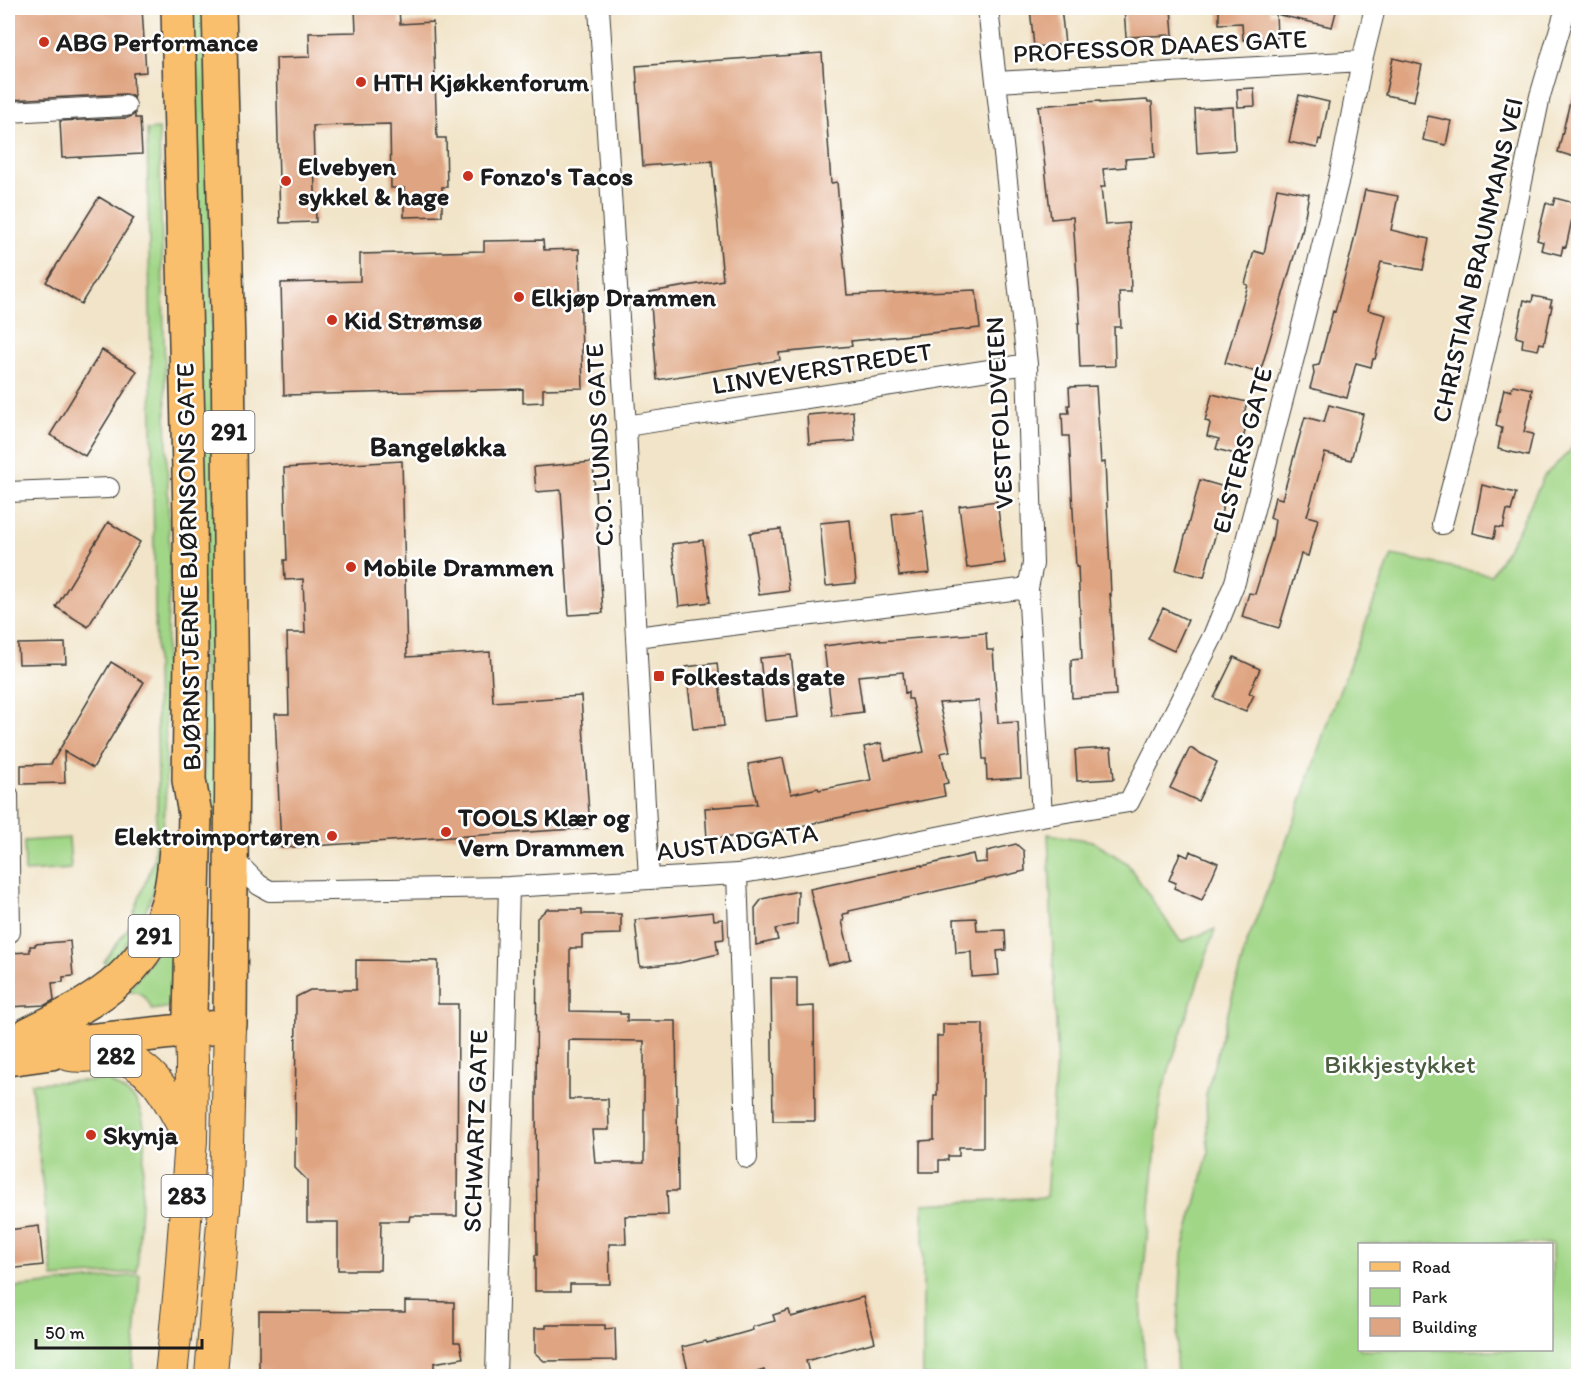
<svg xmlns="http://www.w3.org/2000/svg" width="1586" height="1384" viewBox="0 0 1586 1384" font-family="Itim,sans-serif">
  <rect width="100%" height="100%" fill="#fff"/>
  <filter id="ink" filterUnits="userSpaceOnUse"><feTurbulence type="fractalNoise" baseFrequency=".0167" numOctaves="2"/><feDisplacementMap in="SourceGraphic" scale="12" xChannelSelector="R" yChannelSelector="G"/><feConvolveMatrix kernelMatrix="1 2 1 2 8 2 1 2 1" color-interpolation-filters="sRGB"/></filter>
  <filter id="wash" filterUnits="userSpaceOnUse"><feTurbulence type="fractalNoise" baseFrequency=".008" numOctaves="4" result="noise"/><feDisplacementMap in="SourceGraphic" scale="24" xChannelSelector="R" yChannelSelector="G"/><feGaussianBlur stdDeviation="1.35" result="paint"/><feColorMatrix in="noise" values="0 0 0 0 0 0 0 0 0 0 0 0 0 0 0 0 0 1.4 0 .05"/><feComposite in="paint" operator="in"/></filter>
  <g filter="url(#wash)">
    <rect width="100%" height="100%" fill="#f1e4c8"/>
    <path fill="#a1d687" stroke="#5e7952" stroke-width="1.5" fill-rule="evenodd" d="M190 8H206L222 829 206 825Z
      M159 129 170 574 165 668 166 793 160 859 153 892 144 915 122 950 106 966 104 961 128 928 154 859 158 787 147 130Z
      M1578 437V1376H1177L1176 1358 1182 1254 1208 1154 1206 1095 1246 945 1298 811 1328 720 1392 555 1491 575 1517 533 1544 476 1569 452ZM1360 1244H1552V1350H1360Z
      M1048 834 1092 841 1127 863 1181 942 1215 929 1161 1095 1141 1299 1145 1376H923V1204L1046 1197 1057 1049Z
      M69 838 71 869 25 872 24 841Z
      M178 926 177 1006 152 1010C147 998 142 991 128 991L175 927Z
      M107 1080C136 1099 140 1097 145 1133L137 1272 53 1278 31 1083Z
      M140 1275 132 1376H8V1288Z"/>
    <g id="blocks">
      <path fill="#dfa481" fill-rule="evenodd" d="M8 8H142L146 72 133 73 134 98 131 95 125 94 9 100Z
        M355 8H399L400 24 433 22 437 138H446L447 187H442V216L404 217V188H391L390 124 313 126 316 222 280 223 276 58 310 57 309 33 356 32Z
        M1030 8H1061L1065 44 1034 47Z
        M1124 8H1171L1173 35 1126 37Z
        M1219 8H1269L1270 14 1276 13 1277 38 1243 40 1242 23 1219 24Z
        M1280 8H1337L1332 27 1279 15Z
        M822 53 831 183 837 182 847 295 976 290 980 328 851 341 852 346 779 353 780 360 657 380 650 292 723 280 712 161 643 166 636 66Z
        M1393 58 1422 65 1414 101 1385 95Z
        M1254 88 1255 106 1238 107 1237 89Z
        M1572 93 1578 94V158L1558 152Z
        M1299 95 1329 102 1321 140 1319 139 1317 148 1289 142Z
        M1147 100 1148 102H1152L1155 157 1125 159 1126 167 1103 169 1105 187H1101L1105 225 1129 223 1131 292H1119L1121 327H1114L1115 366 1080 367 1078 323H1080L1073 217 1051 219 1038 106 1085 102 1100 101V103Z
        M1233 107 1235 150 1197 153 1195 109Z
        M135 113V118H140L142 154 62 158 60 121 127 118 132 116Z
        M1428 116 1451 121 1446 145 1423 140Z
        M1277 188 1309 194 1302 232H1301L1260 373 1225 363 1248 285 1245 284 1254 251 1264 254Z
        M1365 190 1398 196 1391 230 1429 239 1423 270 1381 262 1368 310 1386 315 1375 359H1373L1371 367 1356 363 1347 398 1310 388 1314 374 1313 366 1319 365 1333 311 1335 312 1351 253Z
        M99 197 134 218 81 304 46 282Z
        M1555 198 1574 203 1572 209 1574 210 1566 247 1563 246 1561 255 1541 250 1543 242 1537 240 1546 203 1553 205Z
        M543 240 544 250 579 249 583 388 543 389V402L523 403V389L284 395 281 283 360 281V254L484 251V241Z
        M1533 296 1552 300 1550 306H1552L1544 344 1540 343 1538 350 1522 347 1523 339 1516 337 1524 300 1532 302Z
        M102 350 137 371 85 456 50 435Z
        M1513 385 1532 389 1531 395H1532L1524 432 1533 434 1528 456 1498 449 1502 428 1496 426 1504 389 1511 391Z
        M1096 386 1101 463 1105 462 1111 595 1110 594 1116 695 1072 698 1071 660 1082 659 1078 567H1076L1069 436H1063L1062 413H1069L1068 405H1070L1069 387Z
        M1212 394 1247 402 1244 414 1249 415 1239 455 1216 449 1219 439 1207 436 1210 424 1209 422 1205 421Z
        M1329 405 1363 414 1351 460 1325 453 1307 516 1318 519 1308 556 1301 554 1279 628 1242 617 1249 593 1255 594 1272 539 1275 520 1270 518 1275 497 1282 499 1305 417 1324 422Z
        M853 411 855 441 809 444 807 415Z
        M402 461 407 657 490 652 493 702 581 696 590 828 281 848 275 714H289L287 633H305L303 579 285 580 284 560H287L284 468Z
        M593 462 603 613 569 615 561 490 536 492 534 467Z
        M1200 480 1228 488 1204 577 1176 570Z
        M1482 485 1516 493 1511 511 1507 510 1503 528 1496 527 1494 538 1473 533Z
        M997 501 1005 563 967 568 959 506Z
        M923 510 930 573 899 576 892 514Z
        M850 520 856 583 826 586 820 523Z
        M108 522 140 542 88 627 56 607Z
        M781 529 789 591 759 595 750 533Z
        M703 540 710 602 679 606 672 544Z
        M1163 608 1188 620 1174 651 1148 639Z
        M986 633 987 650H993L998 723 1018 722 1021 778 987 780 986 759H983L979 701 939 703 950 751 941 753 948 783 943 784 945 796 832 819 778 831V833L707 839 705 808 757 804 748 764 783 758 791 794 818 788 819 790 871 780 864 747 881 743 885 760 924 752 912 699H908V692L905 693 903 672 858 676 863 712 832 716 824 646 880 639V641Z
        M65 643 66 663 19 664 18 644Z
        M791 655 798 717 765 721 761 686 763 685 760 658Z
        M1234 657 1260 669 1249 693 1254 695 1246 711 1241 709V710L1214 698Z
        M111 662 144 682 93 768 64 751 65 783 21 784V765L51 764Z
        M717 663 724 726 693 729 686 667Z
        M1111 748 1114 779 1077 781 1075 750Z
        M1190 748 1217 762 1198 801 1170 788Z
        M1016 844 1024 851 1025 871 849 911V913L843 914 844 921H842L851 959 828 965 810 889 922 865V866L973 854 975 863 987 862V851Z
        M1190 851 1218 863 1202 900 1174 888 1176 883 1169 880 1180 853 1188 857Z
        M798 891 797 924 775 929 778 940 756 945 755 908 762 899Z
        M547 909H582V914H621V934L582 935V948H570V1011L620 1012V1014H627V1021H676L678 1191H667L668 1215 625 1216 626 1244H609L610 1284H570V1291H535V1255H537L536 1099 537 918ZM569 1040 644 1041V1163H595L592 1130H609L608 1099H569Z
        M713 912 714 920 723 919 724 939 716 940 718 954 679 963 640 967 635 920Z
        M976 918 977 931 1005 930 1006 950 997 951 999 975 972 977 971 952 956 953 954 919Z
        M70 941 73 976 63 977V982L52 983 54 1000 45 1005 8 1007V953L30 952V946H35V944Z
        M356 960 438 961V1004H458L457 1216H410L409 1221H381L380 1270H338V1222H307V1180L295 1168 296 997 310 990H356Z
        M771 978H797V1007L814 1006 815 1121H773Z
        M943 1024H983V1147H959V1156H948V1160H939V1172H920V1141L934 1140V1096H937V1036H943Z
        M39 1226 43 1265 8 1269V1230Z
        M863 1297 875 1342 806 1361 810 1377H766L764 1370 741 1377H690L682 1347 706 1341 707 1343 753 1330 752 1327 775 1321 773 1315 789 1310 791 1317Z
        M405 1301 454 1302V1342H460L463 1358 434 1363V1377H259V1311L405 1312Z
        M546 1325H605V1329L615 1328 616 1360 544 1361 535 1353V1328H546Z"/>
    </g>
  </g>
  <g filter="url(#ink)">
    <use href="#blocks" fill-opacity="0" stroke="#3c3a36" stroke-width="1.5"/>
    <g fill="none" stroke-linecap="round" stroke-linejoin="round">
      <g stroke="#3c3a36" stroke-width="22">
        <path id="minor" d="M599 8 626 426 635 619 649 879
          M988 8 1027 364 1033 564 1028 588 1042 816
          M997 82 1362 61
          M8 112 126 106
          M626 426 1027 364
          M8 492 109 488
          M1442 524 1466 433 1503 272 1540 96 1566 8
          M636 637 1028 588
          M8 795 10 932
          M231 857 259 885 270 891 509 887 737 874 842 856 1042 816 1129 802 1213 636 1235 582 1297 346 1339 178 1362 61 1375 8
          M737 874 747 1158
          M496 1376 509 887"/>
      </g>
      <g stroke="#3c3a36" stroke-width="34">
        <path id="primary" d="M70 1055C83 1058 98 1053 111 1055 157 1063 170 1104 191 1140
          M171 1376 180 1288 191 1140 192 1061 190 1015
          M211 1376 226 1184 230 1025"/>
      </g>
      <g stroke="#3c3a36" stroke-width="36">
        <path id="trunk" d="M178 8 190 513 191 655 189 780 195 814 190 1015
          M219 8 228 345 232 727 230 1025
          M28 1034C90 1004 143 978 166 908 173 889 174 868 176 849
          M8 1059 51 1053 78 1042 219 1027"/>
      </g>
      <use href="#minor" stroke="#fff" stroke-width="20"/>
      <use href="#primary" stroke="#f9bf6d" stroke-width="32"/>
      <use href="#trunk" stroke="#f9bf6d" stroke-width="33"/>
    </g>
  </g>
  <g fill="#c8321e" stroke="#fff" stroke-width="2">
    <circle cx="44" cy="42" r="6"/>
    <circle cx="361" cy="82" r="6"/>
    <circle cx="468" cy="176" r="6"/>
    <circle cx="286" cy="181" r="6"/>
    <circle cx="519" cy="297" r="6"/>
    <circle cx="332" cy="320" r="6"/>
    <circle cx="351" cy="567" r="6"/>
    <rect x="653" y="670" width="12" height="12" rx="3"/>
    <circle cx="446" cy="832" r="6"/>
    <circle cx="332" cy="836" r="6"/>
    <circle cx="91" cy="1135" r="6"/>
  </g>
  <g text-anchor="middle" stroke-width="5" stroke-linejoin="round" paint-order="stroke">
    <g fill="#fff" stroke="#606060" stroke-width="1.5">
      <rect x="203.5" y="411" width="51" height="42" rx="4.5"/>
      <rect x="128.5" y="915" width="51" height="42" rx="4.5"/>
      <rect x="90.5" y="1035" width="51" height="42" rx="4.5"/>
      <rect x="161.5" y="1175" width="51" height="42" rx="4.5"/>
    </g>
    <g font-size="24" font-weight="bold" fill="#1c1c1c">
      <text x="229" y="440">291</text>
      <text x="154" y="944">291</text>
      <text x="116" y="1064">282</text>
      <text x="187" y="1204">283</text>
    </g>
    <g font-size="26" font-weight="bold" fill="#1c1c1c" stroke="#fff" text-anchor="start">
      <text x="56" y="51">ABG Performance</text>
      <text x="373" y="91">HTH Kjøkkenforum</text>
      <text x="298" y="175">Elvebyen<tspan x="298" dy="30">sykkel &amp; hage</tspan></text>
      <text x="480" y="185">Fonzo's Tacos</text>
      <text x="531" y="306">Elkjøp Drammen</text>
      <text x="344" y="329">Kid Strømsø</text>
      <text x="363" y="576">Mobile Drammen</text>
      <text x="671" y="685">Folkestads gate</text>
      <text x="458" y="826">TOOLS Klær og<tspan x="458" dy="30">Vern Drammen</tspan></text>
      <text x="320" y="845" text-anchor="end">Elektroimportøren</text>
      <text x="103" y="1144">Skynja</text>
    </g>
    <g font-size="26" fill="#1c1c1c" stroke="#fff">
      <text transform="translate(1160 46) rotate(-3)" y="9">PROFESSOR DAAES GATE</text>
      <text transform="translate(1477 260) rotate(-77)" y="9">CHRISTIAN BRAUNMANS VEI</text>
      <text transform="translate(822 368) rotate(-9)" y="9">LINVEVERSTREDET</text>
      <text transform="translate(999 413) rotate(-93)" y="9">VESTFOLDVEIEN</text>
      <text transform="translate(599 445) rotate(-93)" y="9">C.O. LUNDS GATE</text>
      <text transform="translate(1242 450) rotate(-75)" y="9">ELSTERS GATE</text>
      <text transform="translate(188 567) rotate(-91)" y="9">BJØRNSTJERNE BJØRNSONS GATE</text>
      <text transform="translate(737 842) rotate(-7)" y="9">AUSTADGATA</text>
      <text transform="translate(475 1131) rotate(-88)" y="9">SCHWARTZ GATE</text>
    </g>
    <g font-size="26" fill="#4b5d41" stroke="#fff">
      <text x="1400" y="1073">Bikkjestykket</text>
    </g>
    <g font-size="27" font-weight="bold" fill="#1c1c1c" stroke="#fff">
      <text x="438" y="456">Bangeløkka</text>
    </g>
  </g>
  <rect width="1586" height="1384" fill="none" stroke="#fff" stroke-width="30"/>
  <rect x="1358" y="1243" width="195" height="108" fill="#ffffff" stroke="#a4a4a4" stroke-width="1.5"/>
  <rect x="1370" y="1262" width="30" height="9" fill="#f9bf6d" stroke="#a4a4a4" stroke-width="1.5"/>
  <text x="1412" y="1273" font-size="18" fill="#1c1c1c">Road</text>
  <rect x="1370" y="1288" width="30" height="18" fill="#a1d687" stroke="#a4a4a4" stroke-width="1.5"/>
  <text x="1412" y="1303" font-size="18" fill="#1c1c1c">Park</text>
  <rect x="1370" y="1318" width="30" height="18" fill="#dfa481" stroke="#a4a4a4" stroke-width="1.5"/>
  <text x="1412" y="1333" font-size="18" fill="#1c1c1c">Building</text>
  <path d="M36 1339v9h166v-9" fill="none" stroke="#1c1c1c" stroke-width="3"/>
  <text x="45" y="1339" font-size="18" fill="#1c1c1c" stroke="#ffffff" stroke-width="4.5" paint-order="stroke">50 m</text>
</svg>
